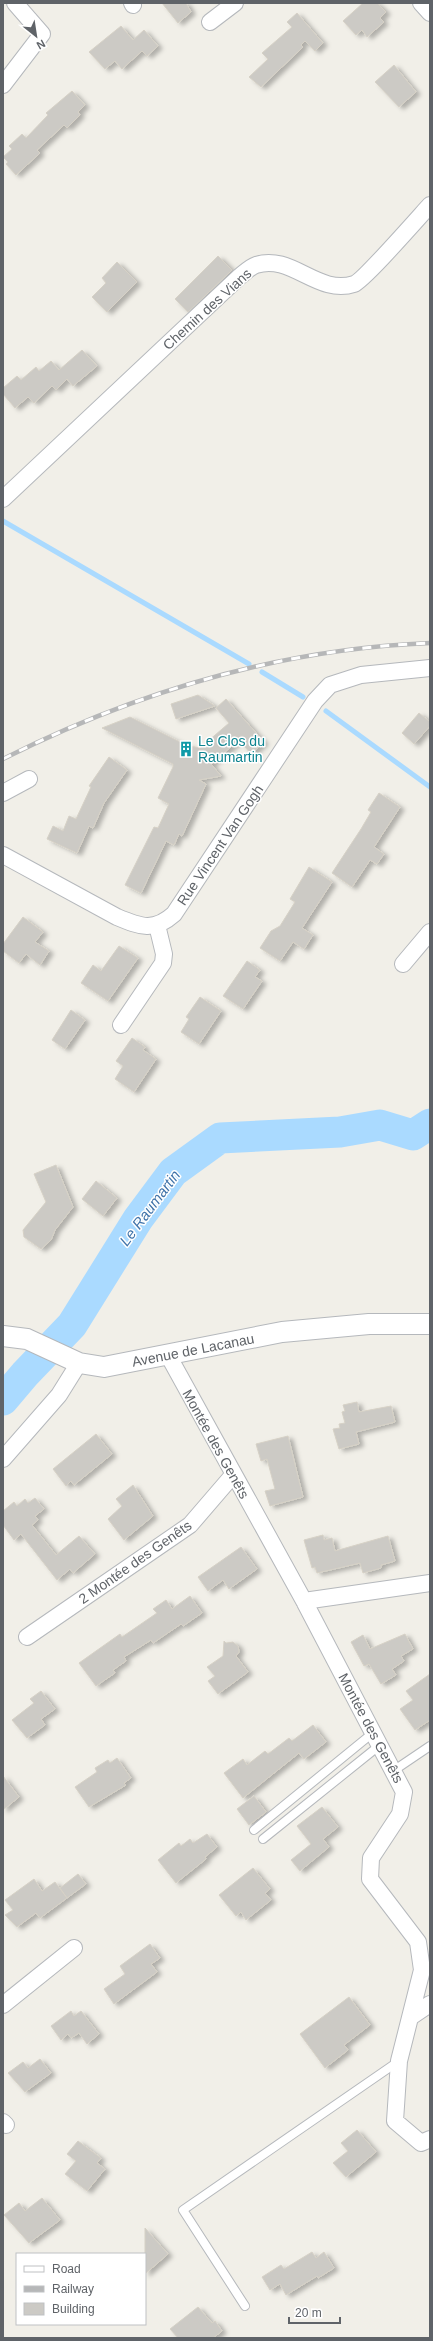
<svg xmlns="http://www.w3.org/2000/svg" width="433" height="2341" viewBox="0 0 433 2341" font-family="Helvetica,sans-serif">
  <defs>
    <filter id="shadow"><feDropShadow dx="4.5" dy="2.5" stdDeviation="2" flood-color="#0004"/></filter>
  </defs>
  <rect width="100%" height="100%" fill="#f1efe8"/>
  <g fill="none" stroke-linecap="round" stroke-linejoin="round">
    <path stroke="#aadaff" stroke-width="5" d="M3 521 249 664
      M262 672 303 697
      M326 711 430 787"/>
    <path stroke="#aadaff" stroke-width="31" d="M3 1400 25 1374 72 1325 138 1219 173 1172 220 1138 340 1132 380 1125 413 1135 430 1124"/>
  </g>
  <path fill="#cccac5" stroke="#d6d1c6" filter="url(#shadow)" d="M162 3H186L191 12 178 23Z
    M363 3H377L386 12 380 18 384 22 367 37 362 30 356 35 343 21Z
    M297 13 323 43 315 51 305 41 301 45 303 47 261 87 249 77 268 59 262 53 292 27 287 22Z
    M121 26 133 40 144 30 158 46 147 56 142 51 122 69 115 61 105 69 89 52Z
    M394 65 416 92 399 107 375 82Z
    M72 91 85 105 78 112 80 115 67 128 64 125 37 150 40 153 16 175 6 164 8 162 3 157 12 149 9 146 22 134 26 138 48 115 46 113Z
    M218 256 232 270 188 312 175 299Z
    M117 262 137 282 107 312 92 297 106 283 102 278Z
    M82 350 97 366 73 386 67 379 56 390 52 386 34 403 28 397 15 408 3 394V388L17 376 21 380 36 367 39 371 51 361 59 370Z
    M198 695 215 706 176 719 171 704Z
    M226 699 264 742 251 754 239 740 211 764 221 776 199 780 206 784 182 836 179 834 174 845 166 841 141 893 125 885 154 827 158 828 169 804 158 798 173 767V764L102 728 130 717 186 745 200 748 229 723 216 708Z
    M419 713 430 722V726L414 744 402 733Z
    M109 757 127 770 104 803 93 828 89 826 77 853 47 839 53 826 63 831 69 816 76 819 91 787 89 786Z
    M379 793 400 807 374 847 384 854 377 864 370 860 352 887 332 873 361 829 371 812 368 810Z
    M309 867 332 882 302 928 313 935 304 949 293 942 280 961 260 948 271 931 280 926 295 902 290 899Z
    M23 917 43 932 35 942 49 951 40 965 26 954 19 963 3 951V944Z
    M119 946 138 958 108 1001 81 983 93 965 101 971Z
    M247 961 260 970 255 977 262 981 243 1009 223 996Z
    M200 997 221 1011 199 1044 181 1032 189 1019 186 1017Z
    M71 1010 85 1020 65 1049 52 1040Z
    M132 1038 145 1047 143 1050 156 1059 134 1092 115 1079 123 1066 116 1061Z
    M56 1165 73 1207 55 1230 51 1240 41 1249 24 1237 23 1230 46 1202 34 1174Z
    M96 1181 117 1198 103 1216 82 1199Z
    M357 1402 359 1412 391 1406 395 1422 356 1432 359 1444 339 1449 333 1429 340 1428 339 1424 345 1423 342 1412 345 1411 343 1405Z
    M96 1434 112 1454 74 1485 71 1481 66 1486 53 1469Z
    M288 1436 303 1497 270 1506 265 1491 275 1489 267 1459 261 1461 256 1444Z
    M133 1485 153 1516 124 1540 108 1519 122 1506 116 1499Z
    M35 1498 44 1509 35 1516 38 1520 32 1525 56 1555 79 1536 95 1554 73 1573 70 1569 57 1580 21 1534 14 1540 3 1525V1511L14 1502 17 1506 25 1499 28 1503Z
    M323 1535 324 1540 332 1538 335 1551 388 1536 395 1561 381 1565V1568L363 1573 360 1563 317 1573 315 1567 312 1568 304 1540Z
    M241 1547 257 1569 229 1589 223 1580 208 1591 198 1577Z
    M190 1596 202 1613 183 1626 181 1624 153 1643 151 1640 124 1657 126 1661 113 1670 115 1673 96 1686 79 1663 120 1634 122 1637 157 1613 153 1609 166 1600 172 1609Z
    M405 1634 413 1649 401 1656 404 1661 392 1669 396 1675 381 1684 369 1664 364 1666 351 1642 363 1635 370 1649Z
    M224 1641 226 1643 233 1642 238 1646 239 1652 236 1656 248 1672 218 1694 208 1681 215 1676 207 1667 223 1656Z
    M430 1674V1720L415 1730 400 1709 413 1700 406 1691Z
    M41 1691 55 1709 41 1719 45 1725 27 1738 12 1720 34 1703 30 1699Z
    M313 1725 326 1742 304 1759 299 1753 243 1798 224 1773 243 1759 247 1765 265 1751 268 1754 289 1738 292 1741Z
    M117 1758 131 1778 124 1783 126 1785 89 1807 75 1787 97 1772 95 1768 108 1760 110 1763Z
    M3 1776 19 1797 3 1810Z
    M254 1796 266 1812 249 1825 237 1809Z
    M322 1807 338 1827 323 1839 329 1847 300 1871 291 1860 311 1844 297 1826Z
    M207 1834 217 1847 205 1857 206 1859 176 1883 158 1860 179 1843 181 1846 190 1839 193 1843Z
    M253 1868 270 1889 265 1893 271 1900 246 1920 241 1912 236 1916 219 1895Z
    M78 1874 86 1884 67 1898 60 1888Z
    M34 1879 42 1891 55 1882 67 1898 40 1918 36 1913 17 1927 5 1915 13 1910 5 1900Z
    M150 1944 160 1958 151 1964 157 1972 114 2004 104 1989 125 1974 120 1966Z
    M349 1997 370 2025 344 2045 348 2050 325 2068 300 2034Z
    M71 2011 74 2016 81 2011 99 2034 87 2044 79 2033 71 2038 68 2034 61 2040 51 2026Z
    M40 2059 51 2073 25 2092 8 2073 23 2062 28 2068Z
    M357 2130 376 2152 346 2177 333 2163 348 2151 341 2143Z
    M78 2141 101 2158 97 2163 105 2169 87 2191 65 2174 76 2161 67 2154Z
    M42 2198 60 2220 29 2243 4 2215 19 2203 25 2211Z
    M145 2228 168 2254 145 2274Z
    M312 2252 316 2258 324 2252 334 2268 318 2278 317 2276 286 2295 280 2284 270 2290 262 2277 281 2265 284 2269Z
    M198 2307 212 2323 215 2321 222 2331 213 2338H178L170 2329Z"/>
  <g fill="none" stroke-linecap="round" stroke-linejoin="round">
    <g stroke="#b5b8bc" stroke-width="10">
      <path id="service" d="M393 1771 430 1746
        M254 1830 374 1732
        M263 1839 380 1745
        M245 2306 183 2210 399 2061"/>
    </g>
    <g stroke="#b5b8bc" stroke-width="18">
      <path id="minor" d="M132 3 133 5
        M421 3 430 13
        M210 22 235 3
        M3 85 42 34 15 3
        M3 499 239 277C244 273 250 267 256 265 291 253 318 296 354 284 363 281 419 217 430 205
        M3 793 29 779
        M3 855 117 917C141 927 154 932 174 914L315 701 330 685 361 675 430 668
        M403 964 430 932
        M121 1025 163 963 164 954 157 925
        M168 1355 304 1601 404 1792 400 1814 371 1858 370 1879 418 1942 422 1970 399 2061 395 2121 421 2143 430 2139
        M3 1459 59 1395 79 1363
        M304 1601 430 1583
        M27 1637 190 1525 233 1475
        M3 2005 74 1948
        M412 2016 430 2004
        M3 2122 6 2125"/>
    </g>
    <g stroke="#b5b8bc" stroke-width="22">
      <path id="tertiary" d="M3 1336 27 1339 79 1363 104 1367 282 1332 369 1324H430"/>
    </g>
    <use href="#service" stroke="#fff" stroke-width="8"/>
    <use href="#minor" stroke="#fff" stroke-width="16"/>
    <use href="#tertiary" stroke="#fff" stroke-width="20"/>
    <g stroke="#b6b7b8" stroke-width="4.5">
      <path id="rail" d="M3 759C136 692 280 649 430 643"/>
    </g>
    <use href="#rail" stroke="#fff" stroke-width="3" stroke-dasharray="9" stroke-linecap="butt"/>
  </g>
  <defs>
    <g id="building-bare" transform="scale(1.2)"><path d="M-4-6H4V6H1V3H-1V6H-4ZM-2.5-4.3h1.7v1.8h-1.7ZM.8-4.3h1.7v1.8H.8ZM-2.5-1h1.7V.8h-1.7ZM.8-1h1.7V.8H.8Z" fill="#0f9aa8" stroke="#fff" stroke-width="2.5" paint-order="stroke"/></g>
  </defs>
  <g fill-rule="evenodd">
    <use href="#building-bare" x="186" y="749"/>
  </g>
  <g text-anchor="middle" stroke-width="3" stroke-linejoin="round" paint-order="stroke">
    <g font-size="14" fill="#5f6368" stroke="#fff">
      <text transform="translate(207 309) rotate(-42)" y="5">Chemin des Vians</text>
      <text transform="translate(220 845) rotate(-56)" y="5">Rue Vincent Van Gogh</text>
      <text transform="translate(193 1350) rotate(-11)" y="5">Avenue de Lacanau</text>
      <text transform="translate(216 1444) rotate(61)" y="5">Montée des Genêts</text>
      <text transform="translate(135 1562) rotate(-35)" y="5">2 Montée des Genêts</text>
      <text transform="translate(371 1728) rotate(62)" y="5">Montée des Genêts</text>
    </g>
    <g font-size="14" fill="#0d838f" stroke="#fff" text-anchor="start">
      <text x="198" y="746">Le Clos du<tspan x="198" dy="16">Raumartin</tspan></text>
    </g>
    <g font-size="15" font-style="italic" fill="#4174aa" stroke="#fff">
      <text transform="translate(150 1208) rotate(-53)" y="5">Le Raumartin</text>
    </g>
  </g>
  <rect width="433" height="2341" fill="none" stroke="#5f6368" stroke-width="8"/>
  <rect x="16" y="2253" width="130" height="72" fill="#ffffff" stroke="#bfc1c3"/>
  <rect x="24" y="2266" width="20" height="6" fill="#ffffff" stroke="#bfc1c3"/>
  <text x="52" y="2273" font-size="12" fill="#5f6368">Road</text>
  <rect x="24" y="2286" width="20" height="6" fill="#b6b7b8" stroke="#bfc1c3"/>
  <text x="52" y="2293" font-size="12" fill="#5f6368">Railway</text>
  <rect x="24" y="2303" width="20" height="12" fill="#cccac5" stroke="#bfc1c3"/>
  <text x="52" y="2313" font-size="12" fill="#5f6368">Building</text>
  <g transform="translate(36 36) rotate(150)" stroke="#ffffff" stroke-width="3" paint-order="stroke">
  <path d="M0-3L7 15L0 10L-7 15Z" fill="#5f6368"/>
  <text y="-6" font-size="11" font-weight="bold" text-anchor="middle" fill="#5f6368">N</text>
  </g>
  <path d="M289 2317v6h51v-6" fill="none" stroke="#5f6368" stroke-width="2"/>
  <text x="295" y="2317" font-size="12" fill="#5f6368" stroke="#ffffff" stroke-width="3" paint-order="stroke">20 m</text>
</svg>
